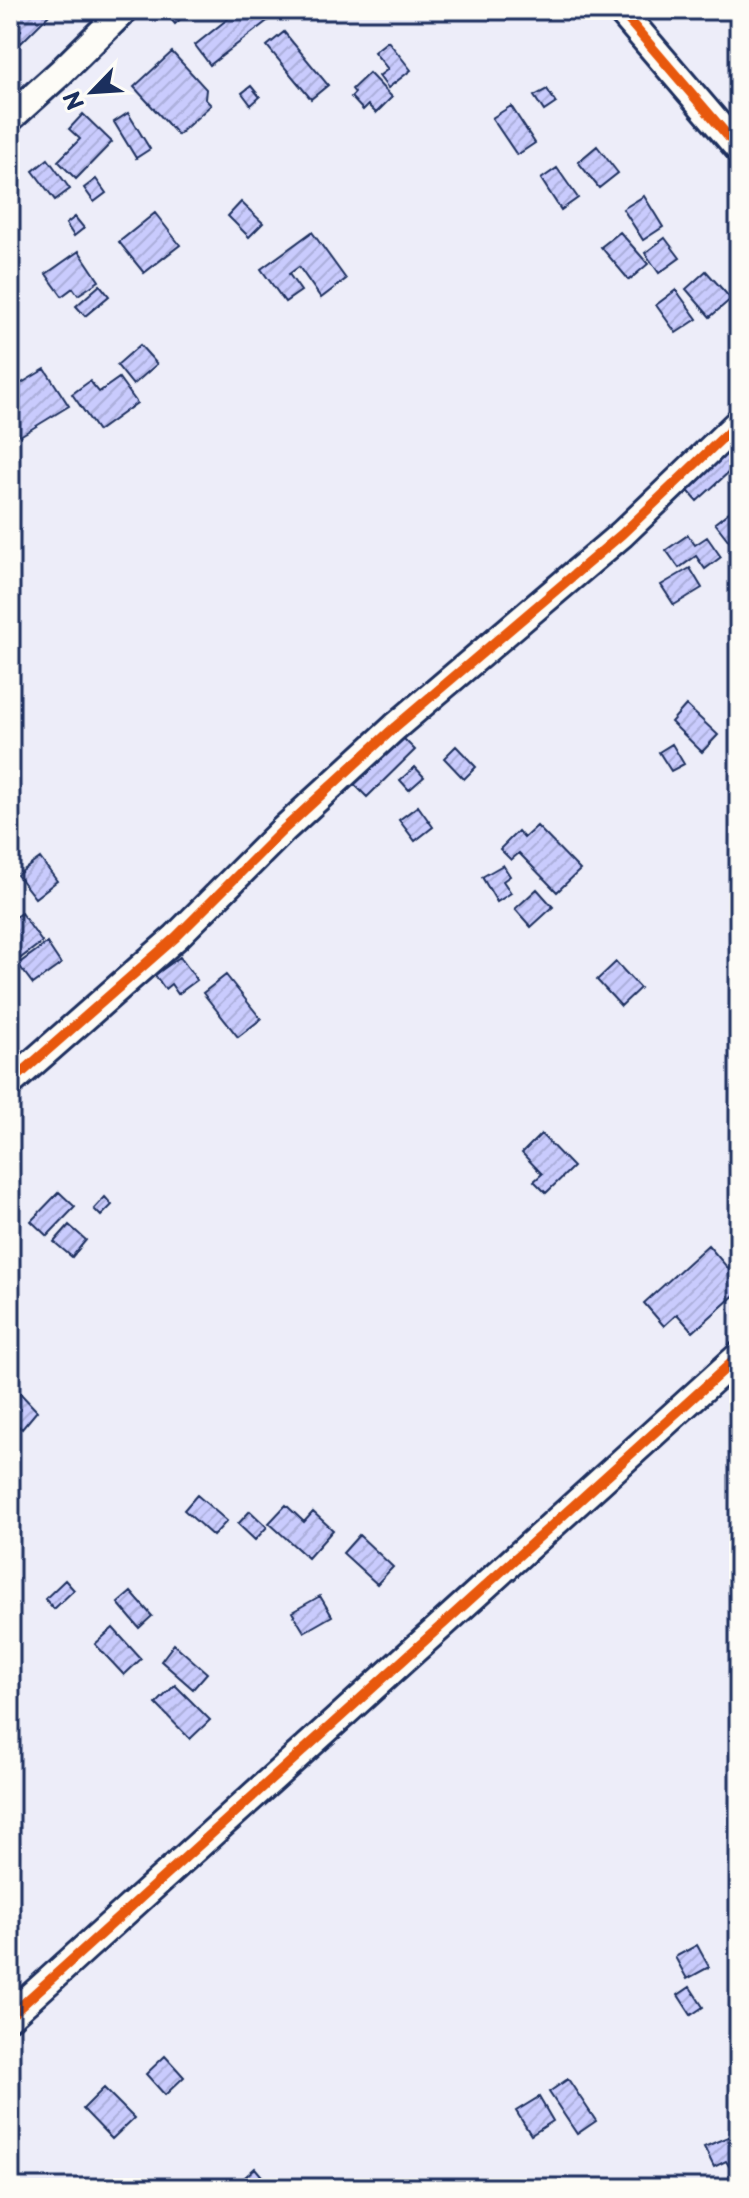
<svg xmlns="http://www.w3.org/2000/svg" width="749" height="2198" viewBox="0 0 749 2198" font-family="'Playpen Sans',sans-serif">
  <defs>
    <pattern id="building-hatch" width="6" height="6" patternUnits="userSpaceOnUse" patternTransform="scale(2)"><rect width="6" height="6" fill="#c9cbfd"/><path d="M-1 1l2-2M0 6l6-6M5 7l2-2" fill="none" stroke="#acafdb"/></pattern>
  </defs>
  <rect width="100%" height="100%" fill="#ededf9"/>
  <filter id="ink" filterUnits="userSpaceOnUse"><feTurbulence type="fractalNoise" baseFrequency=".0125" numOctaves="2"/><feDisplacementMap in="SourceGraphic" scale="16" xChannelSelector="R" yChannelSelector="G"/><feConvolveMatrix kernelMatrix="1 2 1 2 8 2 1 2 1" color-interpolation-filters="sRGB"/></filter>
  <g filter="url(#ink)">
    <path fill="url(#building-hatch)" stroke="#1b2f5e" stroke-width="2" d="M21 10H54L21 43 15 37 21 30 11 21Z
      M163 10H190L175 24Z
      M239 10H271L275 15 210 65 195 45Z
      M284 32 328 85 311 99 267 46Z
      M388 41 411 70 388 88 379 76 388 69 374 52Z
      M172 52 206 89 205 99 211 105 178 135 134 87Z
      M369 73 392 97 376 113 368 105 363 110 351 97 355 93 352 89Z
      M251 86 260 97 251 105 242 93Z
      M547 89 556 103 544 111 534 96Z
      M511 106 535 143 517 155 492 118Z
      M128 113 150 149 136 158 114 122Z
      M83 114 112 142 76 179 58 161 80 139 69 129Z
      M597 146 618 173 599 188 578 162Z
      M48 159 70 189 55 200 33 171Z
      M557 168 578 198 561 210 541 179Z
      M96 179 106 193 94 202 84 188Z
      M644 196 663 227 643 240 623 209Z
      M241 202 263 223 249 237 228 216Z
      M155 213 180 245 144 273 119 242Z
      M75 217 84 228 74 236 66 224Z
      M312 232 346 279 321 298 299 267 289 274 301 291 285 302 261 269Z
      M620 232 648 264 629 280 601 247Z
      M665 238 680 258 659 273 645 253Z
      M79 251 99 281 78 295 73 288 62 296 46 274Z
      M706 271 731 299 710 317 686 289Z
      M100 285 109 296 85 316 76 306Z
      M676 290 697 319 676 333 656 305Z
      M140 345 157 364 133 385 117 365Z
      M45 369 69 406 20 436 10 420V404L14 402 10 396V390Z
      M119 378 137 403 98 431 72 394 90 381 99 392Z
      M731 443 739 453V463L697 501 684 486Z
      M733 509 739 517V554L715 523Z
      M688 535 695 545 707 537 721 557 705 569 696 556 679 568 666 550Z
      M690 568 702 588 674 605 661 585Z
      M686 705 718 735 702 752 671 722Z
      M399 734 415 750 367 797 351 781Z
      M672 744 684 764 671 771 659 752Z
      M456 746 476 767 464 779 444 758Z
      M415 767 424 777 409 790 400 780Z
      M418 806 433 827 415 841 399 820Z
      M537 826 580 870 557 892 519 853 511 860 500 849 518 831 524 838Z
      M40 858 57 881 35 898 17 875Z
      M503 865 510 876 503 881 511 893 497 902 482 877Z
      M537 889 553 907 531 927 515 909Z
      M21 913 42 942 18 960 10 950V921Z
      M47 943 61 964 33 984 18 964Z
      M180 957 197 980 178 994 171 984 165 989 155 975Z
      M616 962 640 988 621 1006 597 980Z
      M226 975 261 1019 238 1037 203 993Z
      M541 1134 573 1167 546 1193 534 1181 542 1174 522 1153Z
      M59 1192 75 1207 47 1236 31 1221Z
      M105 1197 112 1205 101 1216 94 1209Z
      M69 1225 86 1240 72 1257 54 1242Z
      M708 1245 739 1281V1291L693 1332 677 1314 664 1326 644 1303Z
      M10 1388 18 1395 20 1393 37 1411 22 1429 15 1423 10 1429Z
      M197 1495 227 1521 213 1536 184 1510Z
      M286 1505 304 1522 313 1512 333 1530 308 1558 269 1523Z
      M250 1511 267 1527 255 1540 238 1524Z
      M359 1535 393 1567 377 1584 343 1553Z
      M65 1580 74 1590 54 1609 45 1599Z
      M131 1592 152 1616 139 1628 118 1603Z
      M320 1596 332 1616 304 1632 292 1612Z
      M113 1628 141 1659 124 1675 95 1644Z
      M174 1644 207 1673 193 1689 161 1661Z
      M175 1685 210 1720 190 1739 156 1704Z
      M697 1945 709 1967 687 1979 675 1957Z
      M690 1987 703 2007 691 2015 678 1995Z
      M165 2056 184 2077 165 2095 146 2074Z
      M568 2079 596 2121 577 2134 549 2092Z
      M104 2088 134 2118 112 2139 83 2109Z
      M539 2097 553 2121 531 2135 516 2111Z
      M735 2134 739 2141V2161L729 2166 726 2161 714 2167 704 2147Z
      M255 2168 272 2188H237L235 2186Z"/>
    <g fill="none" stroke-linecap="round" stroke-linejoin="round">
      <g stroke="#1b2f5e" stroke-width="32">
        <path id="street" d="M620 10 739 149
          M10 118 60 73 124 10
          M10 1083 176 937 283 830 395 727 622 534 739 422
          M10 2016 739 1356"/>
      </g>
      <use href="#street" stroke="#fdfcf7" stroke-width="26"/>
      <g stroke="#fdfcf7" stroke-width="15">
        <path id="cycleway" d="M620 10 739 149
          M10 1083 176 937 283 830 395 727 622 534 739 422
          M10 2016 739 1356"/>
      </g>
      <use href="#cycleway" stroke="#e8590c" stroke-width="10"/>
    </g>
  </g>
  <rect width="749" height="2198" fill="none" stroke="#fdfcf7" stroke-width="40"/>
  <rect x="20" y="20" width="709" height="2158" fill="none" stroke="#1b2f5e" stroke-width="3" filter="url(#ink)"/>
  <g transform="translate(92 92) rotate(245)" stroke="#fdfcf7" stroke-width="6" paint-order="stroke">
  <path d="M0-6L14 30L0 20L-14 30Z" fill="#1b2f5e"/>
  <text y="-12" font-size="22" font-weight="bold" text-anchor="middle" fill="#1b2f5e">N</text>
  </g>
</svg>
